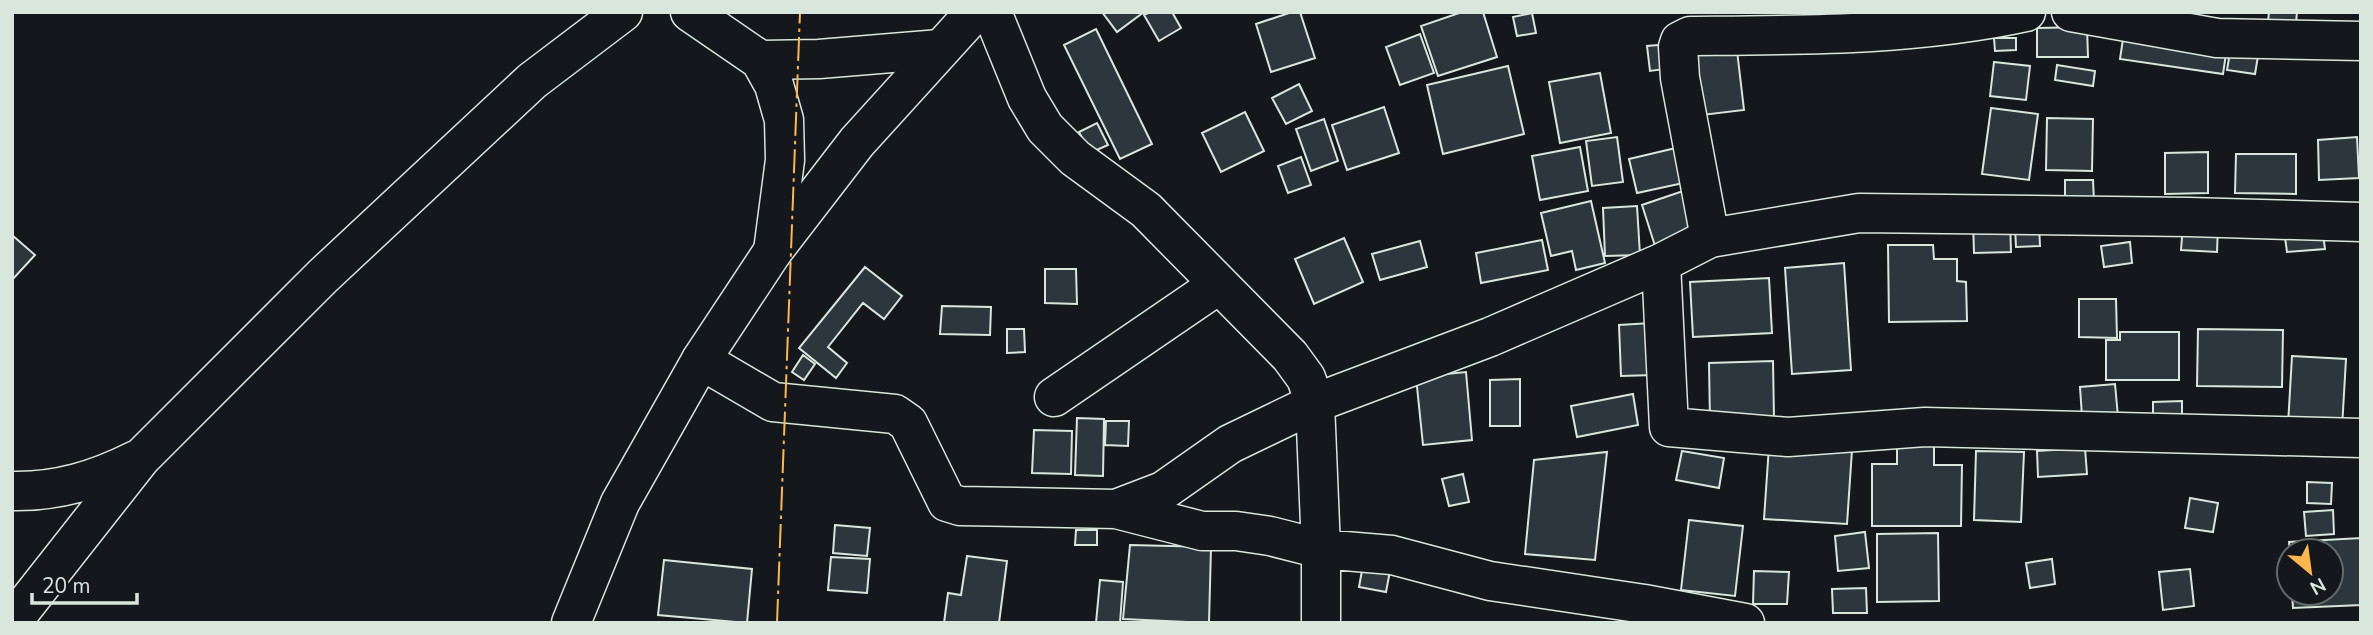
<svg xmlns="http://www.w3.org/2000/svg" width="2373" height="635" viewBox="0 0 2373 635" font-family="'Nunito Sans',sans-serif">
  <rect width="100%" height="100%" fill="#14181c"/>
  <path fill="#2c363c" stroke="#d8e6dc" stroke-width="2" d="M1102 12H1144L1117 32Z
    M1150 12H1172L1181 28 1159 41 1144 15Z
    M1292 12H1300L1315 58 1271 72 1256 24Z
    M1462 12H1483L1497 57 1438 76 1421 26Z
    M2269 12H2297L2295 34 2267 31Z
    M1532 13 1536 33 1517 36 1513 17Z
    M2087 27 2088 57H2037V28Z
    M1096 29 1152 144 1120 159 1064 45Z
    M2124 32 2227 47 2223 74 2120 59Z
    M1420 34 1434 73 1400 85 1386 47Z
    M1994 38H2016V50L1995 51Z
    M1736 42 1744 110 1694 116 1687 56Z
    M1670 44 1673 68 1650 71 1647 46Z
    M2231 46 2259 50 2255 74 2227 70Z
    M1994 62 2030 66 2026 100 1990 96Z
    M2057 65 2095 71 2093 86 2055 80Z
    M1508 66 1524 134 1443 154 1427 85Z
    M1600 73 1611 133 1560 143 1549 82Z
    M1299 84 1312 111 1286 124 1272 98Z
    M1384 107 1399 153 1347 170 1332 125Z
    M1991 108 2038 114 2029 180 1982 174Z
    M1245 112 1264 151 1221 172 1202 133Z
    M2047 118 2093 119 2092 171 2046 170Z
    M1324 119 1338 161 1311 171 1296 129Z
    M1097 123 1108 145 1090 153 1079 132Z
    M1617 137 1623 182 1592 186 1586 141Z
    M2357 137 2359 178 2319 180 2318 140Z
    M1580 147 1588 191 1540 200 1532 156Z
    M1680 147 1688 182 1637 193 1629 159Z
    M2208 152V193L2165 194V153Z
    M2236 154H2296V194L2235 193Z
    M1301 157 1311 185 1288 193 1278 166Z
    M2065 180H2093L2094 201 2065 202Z
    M1686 190 1701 234 1656 249 1642 205Z
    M1591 201 1605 263 1576 270 1572 251 1551 256 1541 213Z
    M1637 206 1640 255 1605 256 1603 208Z
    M2010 220 2011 252 1974 253 1973 221Z
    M2183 225 2218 226 2217 252 2181 250Z
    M2039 226 2040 246 2016 247 2015 227Z
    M2322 226 2325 249 2287 252 2284 230Z
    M12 235 35 255 12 280Z
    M1344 238 1363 282 1314 304 1295 259Z
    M1542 240 1548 270 1481 283 1476 253Z
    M1420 241 1427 267 1380 280 1372 254Z
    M2130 242 2132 263 2104 267 2101 246Z
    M1888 245H1933L1934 259H1957V281L1966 282 1967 321 1889 322Z
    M1844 263 1851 370 1792 374 1785 268Z
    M865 267 902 296 884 319 863 303 828 347 847 363 836 378 799 348Z
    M1045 269H1076L1077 304 1045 303Z
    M1769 278 1772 333 1693 337 1690 282Z
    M2079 299H2116L2117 338 2079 337Z
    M942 306 991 307 990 335 940 334Z
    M1651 323 1654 375 1621 376 1619 325Z
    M1007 329H1024L1025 352 1007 353Z
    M2198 329 2283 330 2282 387 2197 386Z
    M2120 332H2179V380H2106V340H2120Z
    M803 355 815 364 804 380 792 372Z
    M2292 356 2346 359 2342 428 2288 425Z
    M1773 361 1774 419 1710 421 1709 363Z
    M1466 372 1472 440 1423 445 1416 377Z
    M1520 379V426H1490V380Z
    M2115 384 2119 428 2083 431 2080 387Z
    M1633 394 1638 425 1577 437 1571 406Z
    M2182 401V426H2153V402Z
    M1077 418 1104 419 1103 476 1075 475Z
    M1106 421H1129L1128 446 1105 445Z
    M1034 430 1072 431 1071 474 1032 473Z
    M1897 439H1934V465H1962L1961 526H1872V464H1897Z
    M1769 446 1852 450 1847 524 1764 519Z
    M2085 448 2087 474 2038 477 2037 451Z
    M1682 451 1724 458 1719 488 1676 480Z
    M1976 451 2024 452 2021 522 1974 520Z
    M1607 452 1595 560 1525 554 1534 460Z
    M1463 474 1469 502 1449 506 1442 479Z
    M2307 482 2332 483 2331 504 2307 503Z
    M2190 498 2218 503 2213 532 2185 528Z
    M2333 510 2334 534 2306 536 2304 512Z
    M1689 520 1743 526 1735 596 1681 590Z
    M835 525 870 528 867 556 833 553Z
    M1076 530H1097V545H1075Z
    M1865 532 1869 568 1838 571 1835 536Z
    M1938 533 1939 601 1877 602V534Z
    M2361 538V605L2293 608 2292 593H2331V551H2290L2289 542Z
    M1130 545 1211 547 1209 623 1123 619Z
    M967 556 1007 561 999 623H944L948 593 961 595Z
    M831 557 870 559 867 593 828 590Z
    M2052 559 2055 584 2030 588 2026 563Z
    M664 560 752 569 747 623 658 615Z
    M1363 565 1390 571 1386 592 1359 587Z
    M2190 569 2194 606 2163 610 2159 572Z
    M1754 571 1789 572 1787 604H1753Z
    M1100 580 1123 582 1120 623H1096Z
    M1866 588 1867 613H1833L1832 589Z"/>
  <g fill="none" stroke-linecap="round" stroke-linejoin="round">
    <g stroke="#d8e6dc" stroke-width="41">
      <path id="minor" d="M690 12 760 60 774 85 784 120 785 160 773 251
        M992 12 1027 98 1045 128 1075 158 1146 210 1290 356 1306 378 1315 403 1321 549V623
        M2071 12 2217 38 2361 41
        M760 60 819 59 940 49
        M1710 238 1680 78 1678 47 1680 41 1690 36C1802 35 1916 36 2026 12
        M1661 263 1669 427 1788 437 1925 427 2361 438
        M701 360 773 402 895 414 908 423 947 502 960 506 1116 509 1202 531H1236L1270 536 1321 549 1392 555 1490 581 1644 604 1745 623
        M1054 397 1218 285
        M12 491C57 492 96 480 136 460
        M1116 509 1163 491 1230 444 1315 403 1490 337 1661 263 1710 238 1859 213 2189 217 2361 222
        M12 622 141 458 323 276 532 81 623 12"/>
    </g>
    <g stroke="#d8e6dc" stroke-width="41">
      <path id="highway" d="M571 623 620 503 701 360 773 251 857 142 975 12"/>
    </g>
    <use href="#minor" stroke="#14181c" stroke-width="38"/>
    <use href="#highway" stroke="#14181c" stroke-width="38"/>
    <path stroke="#ffb74d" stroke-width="2" stroke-dasharray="24 5 3.5 5" stroke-linecap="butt" d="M777 623 800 12"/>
  </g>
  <rect width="2373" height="635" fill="none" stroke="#d8e6dc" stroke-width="28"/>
  <g transform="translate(2310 572) rotate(151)"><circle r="33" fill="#14181c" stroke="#626a69" stroke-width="2"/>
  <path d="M0-5L12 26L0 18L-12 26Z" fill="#ffb74d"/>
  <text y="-10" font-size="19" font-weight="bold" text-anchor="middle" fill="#d8e6dc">N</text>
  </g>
  <path d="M32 593v10h105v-10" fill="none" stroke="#d8e6dc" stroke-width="3.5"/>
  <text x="42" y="593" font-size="21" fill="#d8e6dc" stroke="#14181c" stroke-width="5" paint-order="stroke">20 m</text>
</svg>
